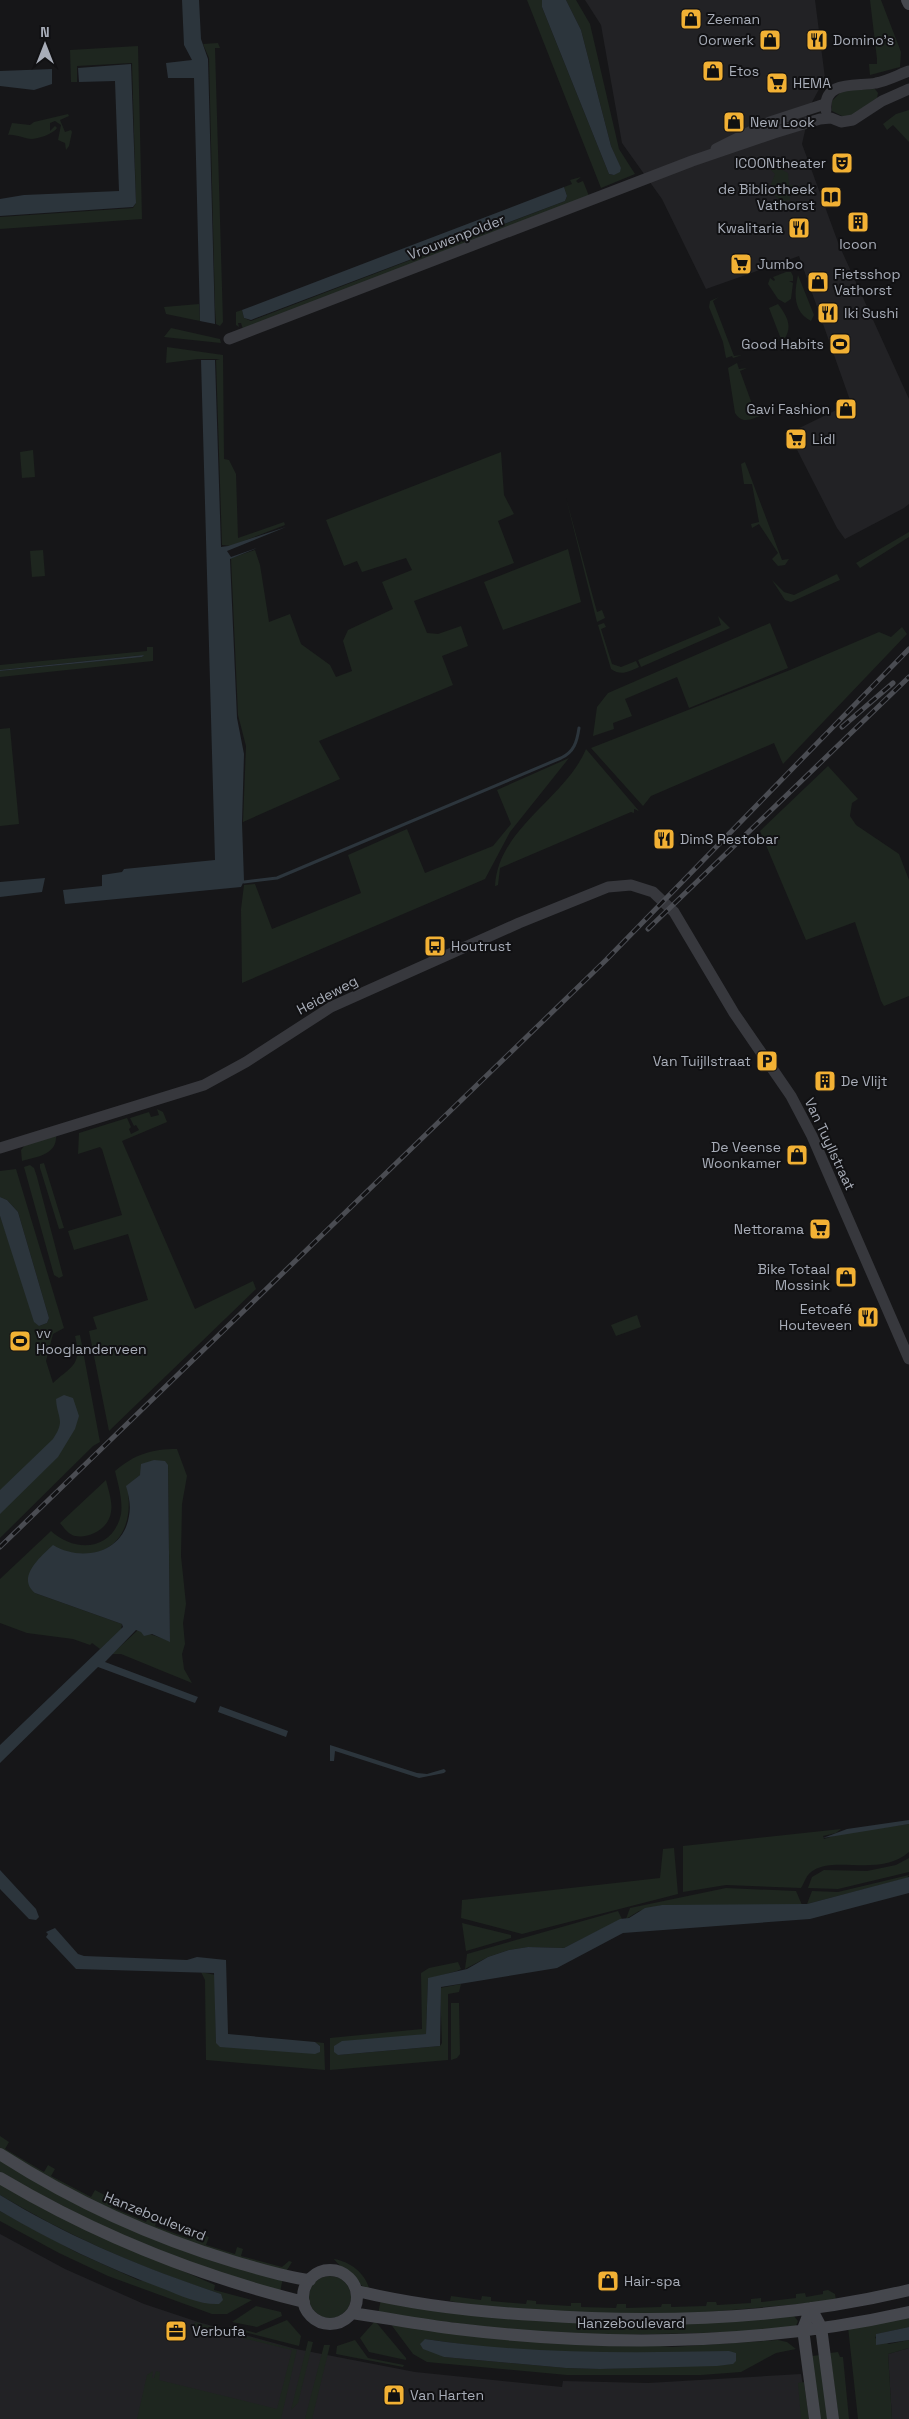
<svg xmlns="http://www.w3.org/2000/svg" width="909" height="2419" viewBox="0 0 909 2419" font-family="'Space Grotesk',sans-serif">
  <rect width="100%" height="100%" fill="#161618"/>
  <path fill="#222225" d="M585 0H815L825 78 811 104 802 144 839 245 909 399V504L904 508 845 539 837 528 790 436 791 432 851 403 799 256 706 289 662 199 622 143 601 25Z
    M0 2234 65 2269 144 2304 198 2322 296 2349 415 2372 562 2387 563 2381 648 2383 801 2374 804 2392 802 2419H0Z
    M909 2348V2419H892L888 2354Z"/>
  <path fill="#1e261f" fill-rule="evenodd" d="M527 0H542V7L609 174 612 175 621 169 611 146 581 30 566 0H576L590 24 619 149 635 174 601 188Z
    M870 0H881L901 52 900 67 870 75 869 64H877V59Z
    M218 43 220 48H215L223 322 220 326 216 324 215 308 209 58 203 44Z
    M138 46 142 219 0 229V217L133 208 136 203 132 63 77 66V82H71L70 50Z
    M875 89 878 93 877 98 853 115 844 117 832 111V101L843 90Z
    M909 110V142L893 125 887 130 883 124 896 114Z
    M68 114 69 116 60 120 65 132 71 130 72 132 69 146 66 150 65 143 58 140 61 125 55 121 50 123V131L55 126 57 128C53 134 40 138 32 139 24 139 16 134 8 135L12 123 30 125 34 122Z
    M773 165 788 173 789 185H793L789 189 790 201 786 200 783 204 769 189 775 174 768 167Z
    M581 177 576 181 578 183 583 181 589 196 243 329 241 323H238L239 327 236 325V312L242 310 244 318 251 321 565 201 567 196 564 187 572 184 570 180Z
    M786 272H791L793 276V281H789L793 283 791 299 785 303 778 299 768 284 770 278 774 281 775 280 773 277Z
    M798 275 814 315 811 321C793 312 794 293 798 275Z
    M719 297 713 301 734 356 742 355 733 358 732 356 726 358 723 342 709 307 710 301Z
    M199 304 200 321 166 314 164 307Z
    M778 304C786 315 793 325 785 338L774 343 781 339 769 308Z
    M171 328 220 339 221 343 164 337Z
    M167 347 223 355 224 459 229 460 236 474 238 538 284 522 285 525 231 546 222 545 216 360 220 359H198L166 363Z
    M744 359 737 363 739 369 747 368 740 371 756 415 765 414C754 418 743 426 735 413L728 368Z
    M33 450 35 477 22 478 20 452Z
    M501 452 504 495 514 514 498 521 514 563 414 601 427 633 438 634 461 626 468 646 442 656 453 685 319 741 340 779 243 822 246 746 238 715 231 558 255 550 260 565 269 622 290 614 301 644 330 665 336 677 352 671 343 641 348 630 393 609 382 582 412 570 406 558 362 572 357 561 344 566 326 520Z
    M745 462 782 560 789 559 785 565 778 566 772 559 778 553 759 524 752 528 751 524 759 522 752 484H744L741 464Z
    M566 498 597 612 602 610 605 618 597 622Z
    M909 532V537L860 568 856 563Z
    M568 549 581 602 503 630 484 582Z
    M43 550 45 576 32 577 30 551Z
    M837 574 840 580 791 602 785 600 772 580 784 592 794 595Z
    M718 616 730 628 641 667 638 660 721 625Z
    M604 623 606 627 601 629 612 664 621 667 636 661 639 667C628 672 621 676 611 669L598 625Z
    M770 623 788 668 689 708 677 677 625 699 632 716 613 723 614 729 593 736 597 707 608 693Z
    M902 627 907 634 783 764 774 743 651 796 643 806 591 748 790 670 879 632 891 637Z
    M147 647H153V661L0 677V671L142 657 143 655 0 670V665L147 651Z
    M10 728 19 824 0 826V729Z
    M586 749 639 811 634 809V813L631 812 500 868 498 885 495 886C498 828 565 799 586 749Z
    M569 758 510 832 485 879 242 983 241 909 244 885 255 884 272 929 361 893 348 855 407 829 425 873 493 846 511 824 497 790Z
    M828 766 858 799 852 803 850 816 856 825 899 854 909 880V996L884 1006 881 1001 855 922 806 940 760 831Z
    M157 1109 163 1112 167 1122 122 1141 195 1309 253 1281 256 1289 109 1431 89 1331 97 1329 93 1317 148 1300 128 1234 74 1250 68 1231 122 1215 102 1149 100 1147 78 1154 79 1133 127 1118 131 1127 129 1129 131 1134 139 1130 136 1125 134 1126 130 1118 149 1112 151 1117 159 1115Z
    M56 1136C57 1155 36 1157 22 1161L21 1150 25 1145Z
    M44 1163 64 1228 59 1229 40 1168V1164Z
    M30 1165 34 1168 37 1177 63 1276 59 1278 54 1275 24 1167Z
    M16 1169 64 1328 53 1334 46 1361 53 1383C73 1365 82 1365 75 1336L80 1335 100 1442 93 1446 0 1538V1216L39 1326 47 1323 49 1318 18 1212 7 1200 0 1197V1171Z
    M637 1315 641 1327 616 1336 611 1325Z
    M177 1449 187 1476 182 1504 181 1556 186 1604 183 1623 185 1644 182 1654 184 1669 192 1683 121 1654H112L138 1630 170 1641 168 1465 140 1475 127 1486C136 1532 111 1564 63 1551L35 1593 122 1624 121 1630 100 1649 92 1643 90 1645 73 1639 27 1633 0 1623V1579L51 1531C75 1553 113 1551 121 1514 123 1500 118 1484 115 1471 135 1454 152 1449 177 1449Z
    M106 1480C108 1489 113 1502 111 1512 109 1528 90 1539 75 1536 68 1534 64 1528 60 1523Z
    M909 1824V1852C881 1877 836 1856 814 1870 806 1874 805 1882 801 1888L726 1885 683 1892V1846L841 1829 836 1833 823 1836 824 1839 843 1833Z
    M674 1848 678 1894 522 1934 461 1918 462 1900 660 1878 663 1849Z
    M909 1858V1872L838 1889 808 1888 812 1877 824 1870 867 1871 896 1865Z
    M909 1875 907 1878 807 1904 812 1891 838 1892Z
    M726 1888 796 1891 802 1905H662L639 1911 626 1919 630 1908Z
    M618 1911 622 1919 564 1948 528 1947 509 1950 488 1957 465 1969 467 1954Z
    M462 1923 511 1935V1938L466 1951Z
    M458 1962 461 1969 457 1971 428 1979 426 2034 334 2046 338 2055 440 2046 442 2043 440 1988 461 1984 459 1992 448 1994V2060L330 2070V2038L422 2029 421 1973 429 1968Z
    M201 1972 215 1975 216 2042 317 2052 320 2046 315 2042 324 2043 325 2070 206 2060 205 1980Z
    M451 2003H459L460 2054 457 2058 451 2060Z
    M0 2136 9 2142 5 2149 44 2172 48 2165 55 2169 51 2176 91 2197 95 2190 114 2200 111 2207 146 2222 149 2215 158 2218 155 2226 190 2239 193 2232 209 2237 206 2245 235 2254 237 2247 243 2249 241 2256 282 2267 289 2261 292 2262 285 2273 252 2264 122 2217 0 2151Z
    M0 2157 50 2187 283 2278 280 2292 154 2252 0 2174Z
    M0 2181 167 2264 215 2285 214 2290 252 2300 227 2314H212L108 2276 59 2253 0 2221V2211L76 2252 138 2280 221 2294C143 2269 70 2237 0 2195Z
    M334 2259C352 2262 367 2275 370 2292 364 2288 337 2264 334 2259Z
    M309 2297a21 21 0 1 1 42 0a21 21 0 1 1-42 0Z
    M828 2290 835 2294 836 2301 661 2316 482 2308 450 2301 451 2296 481 2300 482 2296 491 2297V2301L526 2304 527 2300 536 2301V2304L571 2306V2303H581V2307L616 2308 617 2304H626V2308L661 2307 662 2304H671V2307L706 2306 707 2302H716L717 2305 751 2303V2299L761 2298V2302L796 2298V2294L805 2293 806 2297 823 2294V2291Z
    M381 2299 458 2311 794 2316 798 2321 796 2326 746 2332 566 2336 378 2314Z
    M256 2306 281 2312 282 2316 257 2327 232 2322Z
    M909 2314V2327L877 2334 875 2338 889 2344 909 2340V2348L888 2354 892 2419H858L848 2327Z
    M287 2320 301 2336 299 2346 229 2328 230 2326 256 2333Z
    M375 2321 406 2358V2360L369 2352 360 2338Z
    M195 2322 297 2350 281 2419H137L147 2375 153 2371 152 2378H154L156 2371 160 2372 159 2380 277 2409 292 2350 193 2326Z
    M390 2323 672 2347 778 2340 787 2342 796 2349 776 2353 741 2372 701 2375H567L427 2362 413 2354ZM425 2339 475 2346 541 2352 626 2353 732 2364 600 2369 566 2368 444 2357Z
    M355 2340 368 2358 404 2365 403 2367 336 2354 337 2346Z
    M308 2341 313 2342 298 2403 291 2410Z
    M324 2345H330L312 2419H305Z
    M838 2352 840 2357H843L849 2419H839L830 2353Z
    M820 2355 828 2419H820L812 2356Z
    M804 2382 809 2419H801L798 2383Z"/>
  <path fill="#2c353c" d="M182 0H199L201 39 208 59 215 324 200 321 194 78H168L166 63 192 60 184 45Z
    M542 0H566L581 30 611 146 621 168 620 172 614 175 609 174 542 7Z
    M131 64 136 203 133 207 0 216V199L24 195 119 191 115 81 79 82 78 68Z
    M52 69V84L34 90 0 86V71Z
    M564 187 567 196 565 201 251 320 244 318 242 310Z
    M201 360H215L221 547 228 546 286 527 227 551 231 557 257 548 230 559 237 718 244 754 242 823 244 881 241 887 65 904 63 890 102 886V875L122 872 124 869 215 860Z
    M144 655 142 657 0 671V670Z
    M45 878 42 892 0 897V882Z
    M0 1197 7 1200 18 1212 49 1318 47 1323 39 1326 34 1322 0 1216Z
    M64 1395 73 1398 79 1416 75 1429 58 1457 0 1514V1490L53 1439C66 1420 57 1418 56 1399Z
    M154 1460 165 1461 168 1465 170 1642 152 1634 144 1636 141 1632 136 1630 105 1662 198 1697 195 1703 98 1667 0 1763V1745L123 1627 122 1624 35 1593C16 1578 40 1557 53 1545 81 1562 123 1554 129 1516 131 1506 129 1496 126 1486L140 1475 141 1464Z
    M220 1706 288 1731 286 1737 218 1712Z
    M330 1745 417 1773 427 1774 444 1769 446 1771 444 1773 419 1778 335 1751 334 1761H330Z
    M909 1820V1824L823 1838 847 1829Z
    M0 1870 36 1909 39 1917 36 1920 29 1919 0 1889Z
    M909 1877V1893L810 1919 623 1933 557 1968 441 1987 440 2046 338 2055 334 2052V2046L342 2041 426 2034 428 1978 467 1969 488 1957 509 1950 528 1947 564 1948 620 1919 629 1918 645 1908 662 1905 807 1904Z
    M55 1928 78 1954 84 1956 187 1960 197 1957 226 1960 228 2034 315 2042 320 2046V2052L315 2054 220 2047 216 2043 214 1973 76 1969 46 1937 48 1934 46 1932Z
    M0 2195C70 2238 144 2268 221 2294L223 2300 219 2304C201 2305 181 2296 164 2289 107 2268 53 2242 0 2211Z
    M909 2327V2340L876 2345V2334Z
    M425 2339C526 2354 627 2353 729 2351L736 2353V2361L733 2364 717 2366 600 2369 566 2368 444 2357 423 2349 420 2344Z"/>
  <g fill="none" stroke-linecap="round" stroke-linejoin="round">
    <path stroke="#2c353c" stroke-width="3" d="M244 882 277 878 561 758C574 752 577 742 579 728"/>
    <path stroke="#37383d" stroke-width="11" d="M826 110C823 79 858 87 876 83 887 81 898 75 909 71
      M716 149 770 122 825 104
      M229 339 692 161 774 133 820 119 831 118 841 122 853 120 882 101 909 89
      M0 1148 204 1085 246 1062 331 1007 519 923 608 887 631 885 653 892 674 912 734 1013 791 1096 812 1136 909 1359"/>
    <path stroke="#45474d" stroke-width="12" d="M907 0 909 4
      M0 2154C73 2201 152 2237 235 2262 260 2269 284 2277 310 2280
      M0 2178C96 2235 195 2275 304 2302
      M303 2297a27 27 0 1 1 54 0a27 27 0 1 1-54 0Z
      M357 2291C415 2305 476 2312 536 2315 660 2324 788 2319 909 2290
      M811 2308 821 2327 833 2419
      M811 2308 803 2329 815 2419
      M352 2313C387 2318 422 2325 457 2329 606 2347 762 2345 909 2312"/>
    <g stroke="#4a4c52" stroke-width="5">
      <path id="rail" d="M842 727 893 683
        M648 929 909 677
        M0 1547 606 960 909 649"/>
    </g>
    <use href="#rail" stroke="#111113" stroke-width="3" stroke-dasharray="9" stroke-linecap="butt"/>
  </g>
  <defs>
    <g id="shop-square" transform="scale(1.125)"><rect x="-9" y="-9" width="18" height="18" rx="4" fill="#f2b134" stroke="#111113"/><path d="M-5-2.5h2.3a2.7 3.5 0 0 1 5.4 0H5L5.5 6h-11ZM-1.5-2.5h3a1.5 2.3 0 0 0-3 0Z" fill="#111"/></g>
    <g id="restaurant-square" transform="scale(1.125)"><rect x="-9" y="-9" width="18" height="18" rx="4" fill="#f2b134" stroke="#111113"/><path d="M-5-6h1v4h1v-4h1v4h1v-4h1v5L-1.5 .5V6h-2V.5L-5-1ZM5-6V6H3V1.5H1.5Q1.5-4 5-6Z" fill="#111"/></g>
    <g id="supermarket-square" transform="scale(1.125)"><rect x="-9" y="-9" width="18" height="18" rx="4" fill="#f2b134" stroke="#111113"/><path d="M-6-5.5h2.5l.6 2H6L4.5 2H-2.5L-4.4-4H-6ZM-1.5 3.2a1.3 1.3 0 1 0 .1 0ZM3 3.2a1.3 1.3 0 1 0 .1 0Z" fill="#111"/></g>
    <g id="theatre-square" transform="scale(1.125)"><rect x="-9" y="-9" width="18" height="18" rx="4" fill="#f2b134" stroke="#111113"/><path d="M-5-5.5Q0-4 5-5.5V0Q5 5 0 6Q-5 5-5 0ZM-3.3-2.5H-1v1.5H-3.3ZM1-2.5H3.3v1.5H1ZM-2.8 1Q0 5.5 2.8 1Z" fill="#111"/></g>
    <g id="library-square" transform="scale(1.125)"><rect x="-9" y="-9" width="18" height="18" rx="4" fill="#f2b134" stroke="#111113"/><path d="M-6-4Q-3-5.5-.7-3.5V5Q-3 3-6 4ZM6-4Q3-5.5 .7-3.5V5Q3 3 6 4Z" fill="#111"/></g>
    <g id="building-square" transform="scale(1.125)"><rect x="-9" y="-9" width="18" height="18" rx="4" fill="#f2b134" stroke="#111113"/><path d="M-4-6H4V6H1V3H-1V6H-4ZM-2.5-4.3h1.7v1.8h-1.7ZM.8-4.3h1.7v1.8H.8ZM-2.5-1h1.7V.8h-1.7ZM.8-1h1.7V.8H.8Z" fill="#111"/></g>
    <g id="stadium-square" transform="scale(1.125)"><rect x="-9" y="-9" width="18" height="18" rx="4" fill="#f2b134" stroke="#111113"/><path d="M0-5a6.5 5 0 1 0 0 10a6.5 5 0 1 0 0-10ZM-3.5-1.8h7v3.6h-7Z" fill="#111"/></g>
    <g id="bus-square" transform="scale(1.125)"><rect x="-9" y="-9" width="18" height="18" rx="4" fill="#f2b134" stroke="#111113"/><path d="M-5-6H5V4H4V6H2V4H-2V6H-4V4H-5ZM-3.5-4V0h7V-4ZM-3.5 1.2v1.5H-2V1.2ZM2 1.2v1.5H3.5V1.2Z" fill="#111"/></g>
    <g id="parking-square" transform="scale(1.125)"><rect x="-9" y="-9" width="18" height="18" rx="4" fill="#f2b134" stroke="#111113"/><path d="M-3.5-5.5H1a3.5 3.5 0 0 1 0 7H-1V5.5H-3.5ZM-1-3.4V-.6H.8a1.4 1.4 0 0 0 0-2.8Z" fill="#111"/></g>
    <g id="office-square" transform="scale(1.125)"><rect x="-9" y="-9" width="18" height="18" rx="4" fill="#f2b134" stroke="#111113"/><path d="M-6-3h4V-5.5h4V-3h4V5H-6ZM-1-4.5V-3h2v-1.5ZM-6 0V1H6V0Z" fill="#111"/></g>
  </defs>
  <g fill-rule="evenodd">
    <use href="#shop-square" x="691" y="19"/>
    <use href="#shop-square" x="770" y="40"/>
    <use href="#restaurant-square" x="817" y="40"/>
    <use href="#shop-square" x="713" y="71"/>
    <use href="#supermarket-square" x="777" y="83"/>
    <use href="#shop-square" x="734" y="122"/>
    <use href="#theatre-square" x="842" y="163"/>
    <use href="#library-square" x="831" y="197"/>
    <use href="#building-square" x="858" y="222"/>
    <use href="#restaurant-square" x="799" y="228"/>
    <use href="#supermarket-square" x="741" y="264"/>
    <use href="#shop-square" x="818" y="282"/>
    <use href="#restaurant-square" x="828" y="313"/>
    <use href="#stadium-square" x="840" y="344"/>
    <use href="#shop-square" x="846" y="409"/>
    <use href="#supermarket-square" x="796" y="439"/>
    <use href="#restaurant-square" x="664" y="839"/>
    <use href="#bus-square" x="435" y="946"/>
    <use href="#parking-square" x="767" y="1061"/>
    <use href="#building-square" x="825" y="1081"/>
    <use href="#shop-square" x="797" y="1155"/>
    <use href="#supermarket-square" x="820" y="1229"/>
    <use href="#shop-square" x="846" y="1277"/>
    <use href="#restaurant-square" x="868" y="1317"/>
    <use href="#stadium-square" x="20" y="1341"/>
    <use href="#shop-square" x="608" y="2281"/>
    <use href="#office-square" x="176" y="2331"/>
    <use href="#shop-square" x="394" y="2395"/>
  </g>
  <g text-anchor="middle" stroke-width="4" stroke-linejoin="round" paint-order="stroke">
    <g font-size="14" fill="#a8adb8" stroke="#111113" text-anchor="start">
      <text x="707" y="24">Zeeman</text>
      <text x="754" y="45" text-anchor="end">Oorwerk</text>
      <text x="833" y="45">Domino's</text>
      <text x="729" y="76">Etos</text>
      <text x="793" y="88">HEMA</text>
      <text x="750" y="127">New Look</text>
      <text x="826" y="168" text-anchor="end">ICOONtheater</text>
      <text x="815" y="194" text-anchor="end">de Bibliotheek<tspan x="815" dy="16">Vathorst</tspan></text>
      <text x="783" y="233" text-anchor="end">Kwalitaria</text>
      <text x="858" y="249" text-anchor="middle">Icoon</text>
      <text x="757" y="269">Jumbo</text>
      <text x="834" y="279">Fietsshop<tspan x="834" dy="16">Vathorst</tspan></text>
      <text x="844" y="318">Iki Sushi</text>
      <text x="824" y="349" text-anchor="end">Good Habits</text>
      <text x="830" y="414" text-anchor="end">Gavi Fashion</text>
      <text x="812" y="444">Lidl</text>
      <text x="680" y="844">DimS Restobar</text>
      <text x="451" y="951">Houtrust</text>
      <text x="751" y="1066" text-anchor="end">Van Tuijllstraat</text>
      <text x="841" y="1086">De Vlijt</text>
      <text x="781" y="1152" text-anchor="end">De Veense<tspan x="781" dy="16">Woonkamer</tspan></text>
      <text x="804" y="1234" text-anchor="end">Nettorama</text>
      <text x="830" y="1274" text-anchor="end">Bike Totaal<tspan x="830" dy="16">Mossink</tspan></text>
      <text x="852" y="1314" text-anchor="end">Eetcafé<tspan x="852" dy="16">Houteveen</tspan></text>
      <text x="36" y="1338">vv<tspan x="36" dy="16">Hooglanderveen</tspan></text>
      <text x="624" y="2286">Hair-spa</text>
      <text x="192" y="2336">Verbufa</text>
      <text x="410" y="2400">Van Harten</text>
    </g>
    <g font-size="14" fill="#a8adb8" stroke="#111113">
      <text transform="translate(456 237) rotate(-21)" y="5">Vrouwenpolder</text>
      <text transform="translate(327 995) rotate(-28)" y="5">Heideweg</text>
      <text transform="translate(830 1144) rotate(65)" y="5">Van Tuyllstraat</text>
      <text transform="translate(155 2216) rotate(22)" y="5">Hanzeboulevard</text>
      <text x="631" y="2328">Hanzeboulevard</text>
    </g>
  </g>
  <g transform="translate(45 45)" stroke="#111113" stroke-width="4" paint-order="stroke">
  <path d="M0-4L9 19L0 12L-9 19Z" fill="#a8adb8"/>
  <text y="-8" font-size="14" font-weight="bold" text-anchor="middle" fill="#a8adb8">N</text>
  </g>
</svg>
